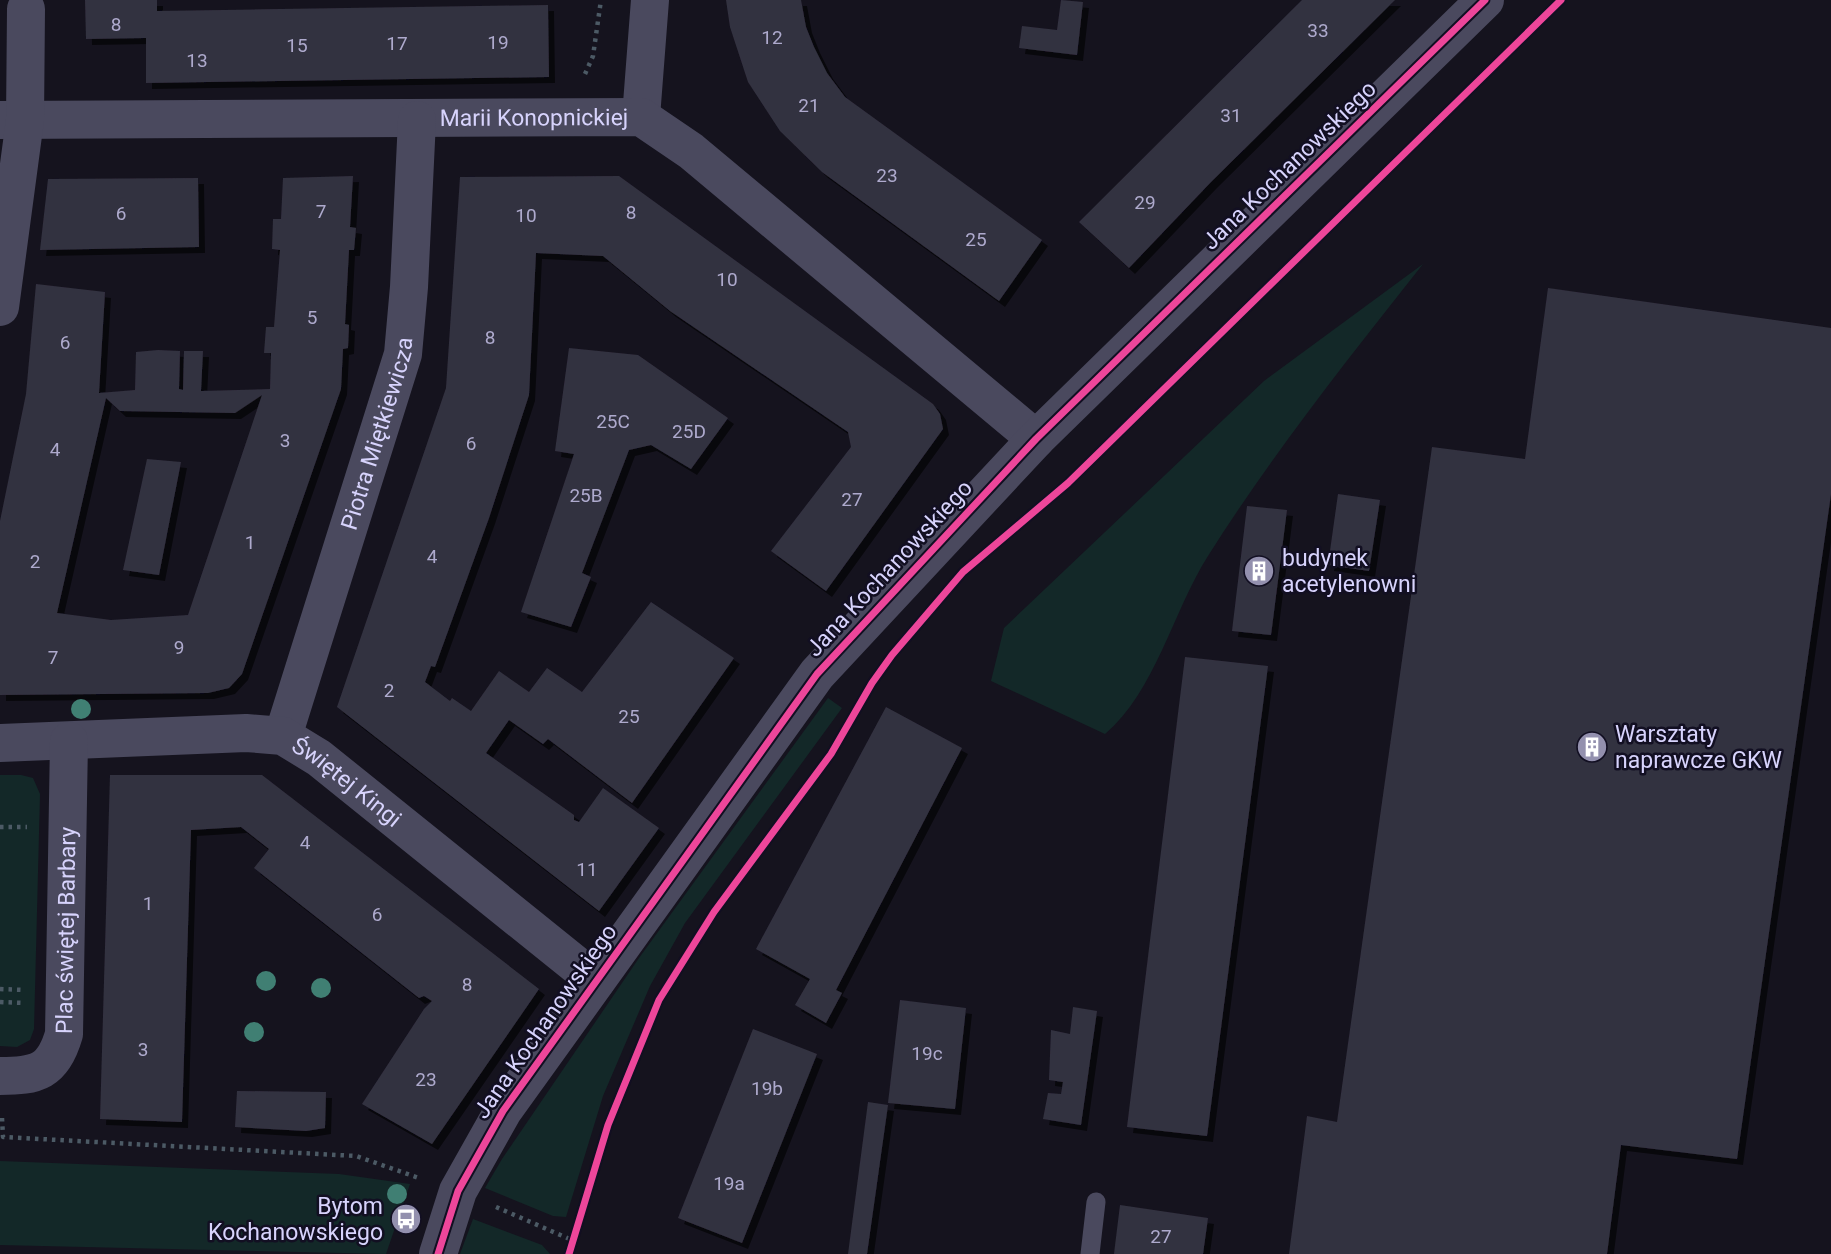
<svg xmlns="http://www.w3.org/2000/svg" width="1831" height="1254" viewBox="0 0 1831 1254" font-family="Roboto,sans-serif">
  <defs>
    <filter id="shadow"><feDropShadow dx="6" dy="6" stdDeviation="0" flood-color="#0009"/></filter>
  </defs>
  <rect width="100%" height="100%" fill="#15131e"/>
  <path fill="#132828" d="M1423 264C1348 359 1273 453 1208 556 1173 611 1155 692 1105 734L991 681 1004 628 1264 381Z
    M828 698 842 708 685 923 650 986 603 1096 566 1217 553 1216 485 1188 502 1159 639 958Z
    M0 775H21L33 778 40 794 34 1029 30 1040 17 1047 0 1046Z
    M0 1161 339 1174 410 1184 386 1254 0 1245Z
    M473 1219 542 1245 550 1254H460Z"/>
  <path fill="#333140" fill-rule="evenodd" filter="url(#shadow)" d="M85 0H157V11L548 5 549 77 146 83V38L86 39Z
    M726 0H801L806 27 814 47 827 73 845 97 1042 240 999 301 822 172 780 131 748 82 730 27Z
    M1061 0 1083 2 1077 55 1019 48 1022 26 1057 30Z
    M1302 0H1395L1211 182 1129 268 1079 222Z
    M353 176 350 227 356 228 354 250H349L345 324 349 325 348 348 343 349 341 389 242 674 229 688 208 693 0 695V521L26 394 36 284 105 292 99 393 135 390 136 352 158 350 180 351 179 389 183 390 184 351H203L201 391 270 389 271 353H264L266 327H274L280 250 272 249 273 219H281L283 178ZM262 395 188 615 111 620 57 613 106 398 120 411 235 413Z
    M619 176 933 404 940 414 943 429 826 591 771 551 851 447 848 432 670 311 603 256 536 253 529 395 489 518 435 667 431 666 425 682 450 701 452 698 471 711 499 671 529 692 547 668 582 692 651 602 734 658 632 803 548 739 543 744 509 720 486 753 574 815V820L579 822 603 788 659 828 599 911 337 707 446 388 460 177Z
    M198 178 199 247 40 250 48 179Z
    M1548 288 1831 328V494L1737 1159 1621 1145 1607 1254H1289L1307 1116 1337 1122 1432 447 1525 459Z
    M569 348 638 355 728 418 691 469 651 445 629 450 582 573 591 577 571 627 521 612 574 454 555 451Z
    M147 459 181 462 159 575 123 570Z
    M1338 494 1380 500 1369 571 1328 565Z
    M1247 506 1287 510 1271 635 1232 631Z
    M1185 657 1268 666 1207 1136 1127 1127Z
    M886 707 962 748 836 990 842 993 826 1023 795 1005 810 979 756 949Z
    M110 775H262L539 989 432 1144 362 1104 424 1009 432 1001 424 996 419 998 254 868 269 849 241 827 191 830 182 1122 100 1119Z
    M900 1000 966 1008 955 1109 888 1103Z
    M1073 1007 1097 1011 1081 1125 1043 1119 1048 1093 1061 1094 1063 1082 1049 1080 1051 1030 1070 1034Z
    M753 1029 817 1054 742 1243 678 1218Z
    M237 1091 326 1092 325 1128 306 1131 235 1127Z
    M868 1102 888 1105 867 1254H848Z
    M1120 1205 1208 1218 1203 1254H1114Z"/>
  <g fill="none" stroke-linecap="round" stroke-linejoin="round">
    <path stroke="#4c5a65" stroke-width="4.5" stroke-dasharray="3.5 5" stroke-linecap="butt" d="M585 74 593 56 601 0
      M1026 517 1068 483 1561 0
      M0 827H27
      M0 989 24 990
      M0 1002 24 1003
      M2 1118 3 1137 356 1156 419 1178
      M496 1207 572 1240
      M569 1254 608 1125 659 1000 714 912 831 754 875 679"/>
    <path stroke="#4a495e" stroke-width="19" d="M1090 1254 1096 1202"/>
    <g stroke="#4a495e" stroke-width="38">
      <path d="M641 117 650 0"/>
      <path id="s1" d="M0 120 641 117 691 151 1036 439"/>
      <path d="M0 307 25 120 26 9"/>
      <path id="s2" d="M283 736 403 354 409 287 417 120"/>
      <path id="s3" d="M0 743 246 733 283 736 319 758 596 981"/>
      <path id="s4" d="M0 1076C37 1076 53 1072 64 1034L69 741"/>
      <path d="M438 1254 458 1191 503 1111 817 674 1036 439 1485 0"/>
    </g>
    <g stroke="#120f22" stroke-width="11">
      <path id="cycleway" d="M438 1254 458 1191 503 1111 817 674 1036 439 1485 0
        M569 1254 608 1125 659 1000 714 912 831 754 872 683 892 655 963 572 1068 483 1561 0"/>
    </g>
    <use href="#cycleway" stroke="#ed469a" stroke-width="7"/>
  </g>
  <g fill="#407f73">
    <circle cx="81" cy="709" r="10"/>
    <circle cx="266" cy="981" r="10"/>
    <circle cx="321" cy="988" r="10"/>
    <circle cx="254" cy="1032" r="10"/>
    <circle cx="397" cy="1194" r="10"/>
  </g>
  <defs>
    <g id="building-disc" transform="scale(1.575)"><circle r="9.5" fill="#9390ae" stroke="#120f22"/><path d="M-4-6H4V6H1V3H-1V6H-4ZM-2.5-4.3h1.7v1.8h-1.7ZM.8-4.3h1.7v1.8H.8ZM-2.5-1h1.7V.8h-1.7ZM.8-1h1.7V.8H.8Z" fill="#fff"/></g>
    <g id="bus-disc" transform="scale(1.575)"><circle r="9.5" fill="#9390ae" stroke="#120f22"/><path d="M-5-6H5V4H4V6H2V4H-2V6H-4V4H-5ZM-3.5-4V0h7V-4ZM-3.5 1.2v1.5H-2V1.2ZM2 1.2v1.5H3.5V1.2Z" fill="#fff"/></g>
  </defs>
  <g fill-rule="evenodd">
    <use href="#building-disc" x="1259" y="571"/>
    <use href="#building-disc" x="1592" y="747"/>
    <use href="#bus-disc" x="406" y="1219"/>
  </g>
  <g text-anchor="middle" stroke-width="5" stroke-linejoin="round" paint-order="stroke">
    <g font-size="19" fill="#aeaacd">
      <text x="116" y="31">8</text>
      <text x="1318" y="37">33</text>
      <text x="772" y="44">12</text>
      <text x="498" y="49">19</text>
      <text x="397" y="50">17</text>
      <text x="297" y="52">15</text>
      <text x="197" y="67">13</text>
      <text x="809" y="112">21</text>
      <text x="1231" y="122">31</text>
      <text x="887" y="182">23</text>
      <text x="1145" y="209">29</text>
      <text x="321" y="218">7</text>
      <text x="631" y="219">8</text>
      <text x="121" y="220">6</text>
      <text x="526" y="222">10</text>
      <text x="976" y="246">25</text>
      <text x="727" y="286">10</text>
      <text x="312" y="324">5</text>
      <text x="490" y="344">8</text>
      <text x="65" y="349">6</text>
      <text x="613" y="428">25C</text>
      <text x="689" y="438">25D</text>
      <text x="285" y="447">3</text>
      <text x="471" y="450">6</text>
      <text x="55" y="456">4</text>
      <text x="586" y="502">25B</text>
      <text x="852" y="506">27</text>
      <text x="250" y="549">1</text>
      <text x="432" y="563">4</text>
      <text x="35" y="568">2</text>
      <text x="179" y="654">9</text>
      <text x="53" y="664">7</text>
      <text x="389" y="697">2</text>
      <text x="629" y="723">25</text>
      <text x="305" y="849">4</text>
      <text x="587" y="876">11</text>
      <text x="148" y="910">1</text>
      <text x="377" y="921">6</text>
      <text x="467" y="991">8</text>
      <text x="143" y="1056">3</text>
      <text x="927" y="1060">19c</text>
      <text x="426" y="1086">23</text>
      <text x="767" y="1095">19b</text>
      <text x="729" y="1190">19a</text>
      <text x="1161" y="1243">27</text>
    </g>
    <g font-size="23" fill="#d7d3fc" stroke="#120f22">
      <text dy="8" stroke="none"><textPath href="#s1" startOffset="534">Marii Konopnickiej</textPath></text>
      <text transform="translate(1289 165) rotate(-44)" y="8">Jana Kochanowskiego</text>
      <text dy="8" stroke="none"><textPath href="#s2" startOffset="317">Piotra Miętkiewicza</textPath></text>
      <text transform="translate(889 568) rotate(-47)" y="8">Jana Kochanowskiego</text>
      <text dy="8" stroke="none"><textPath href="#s3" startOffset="362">Świętej Kingi</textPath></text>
      <text dy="8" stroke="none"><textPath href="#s4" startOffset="189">Plac świętej Barbary</textPath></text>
      <text transform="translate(545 1021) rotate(-55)" y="8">Jana Kochanowskiego</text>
    </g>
    <g font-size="23" fill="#d7d3fc" stroke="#120f22" text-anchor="start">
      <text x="1282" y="566">budynek<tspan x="1282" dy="26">acetylenowni</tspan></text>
      <text x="1615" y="742">Warsztaty<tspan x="1615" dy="26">naprawcze GKW</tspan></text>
      <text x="383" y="1214" text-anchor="end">Bytom<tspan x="383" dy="26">Kochanowskiego</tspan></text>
    </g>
  </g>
</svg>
